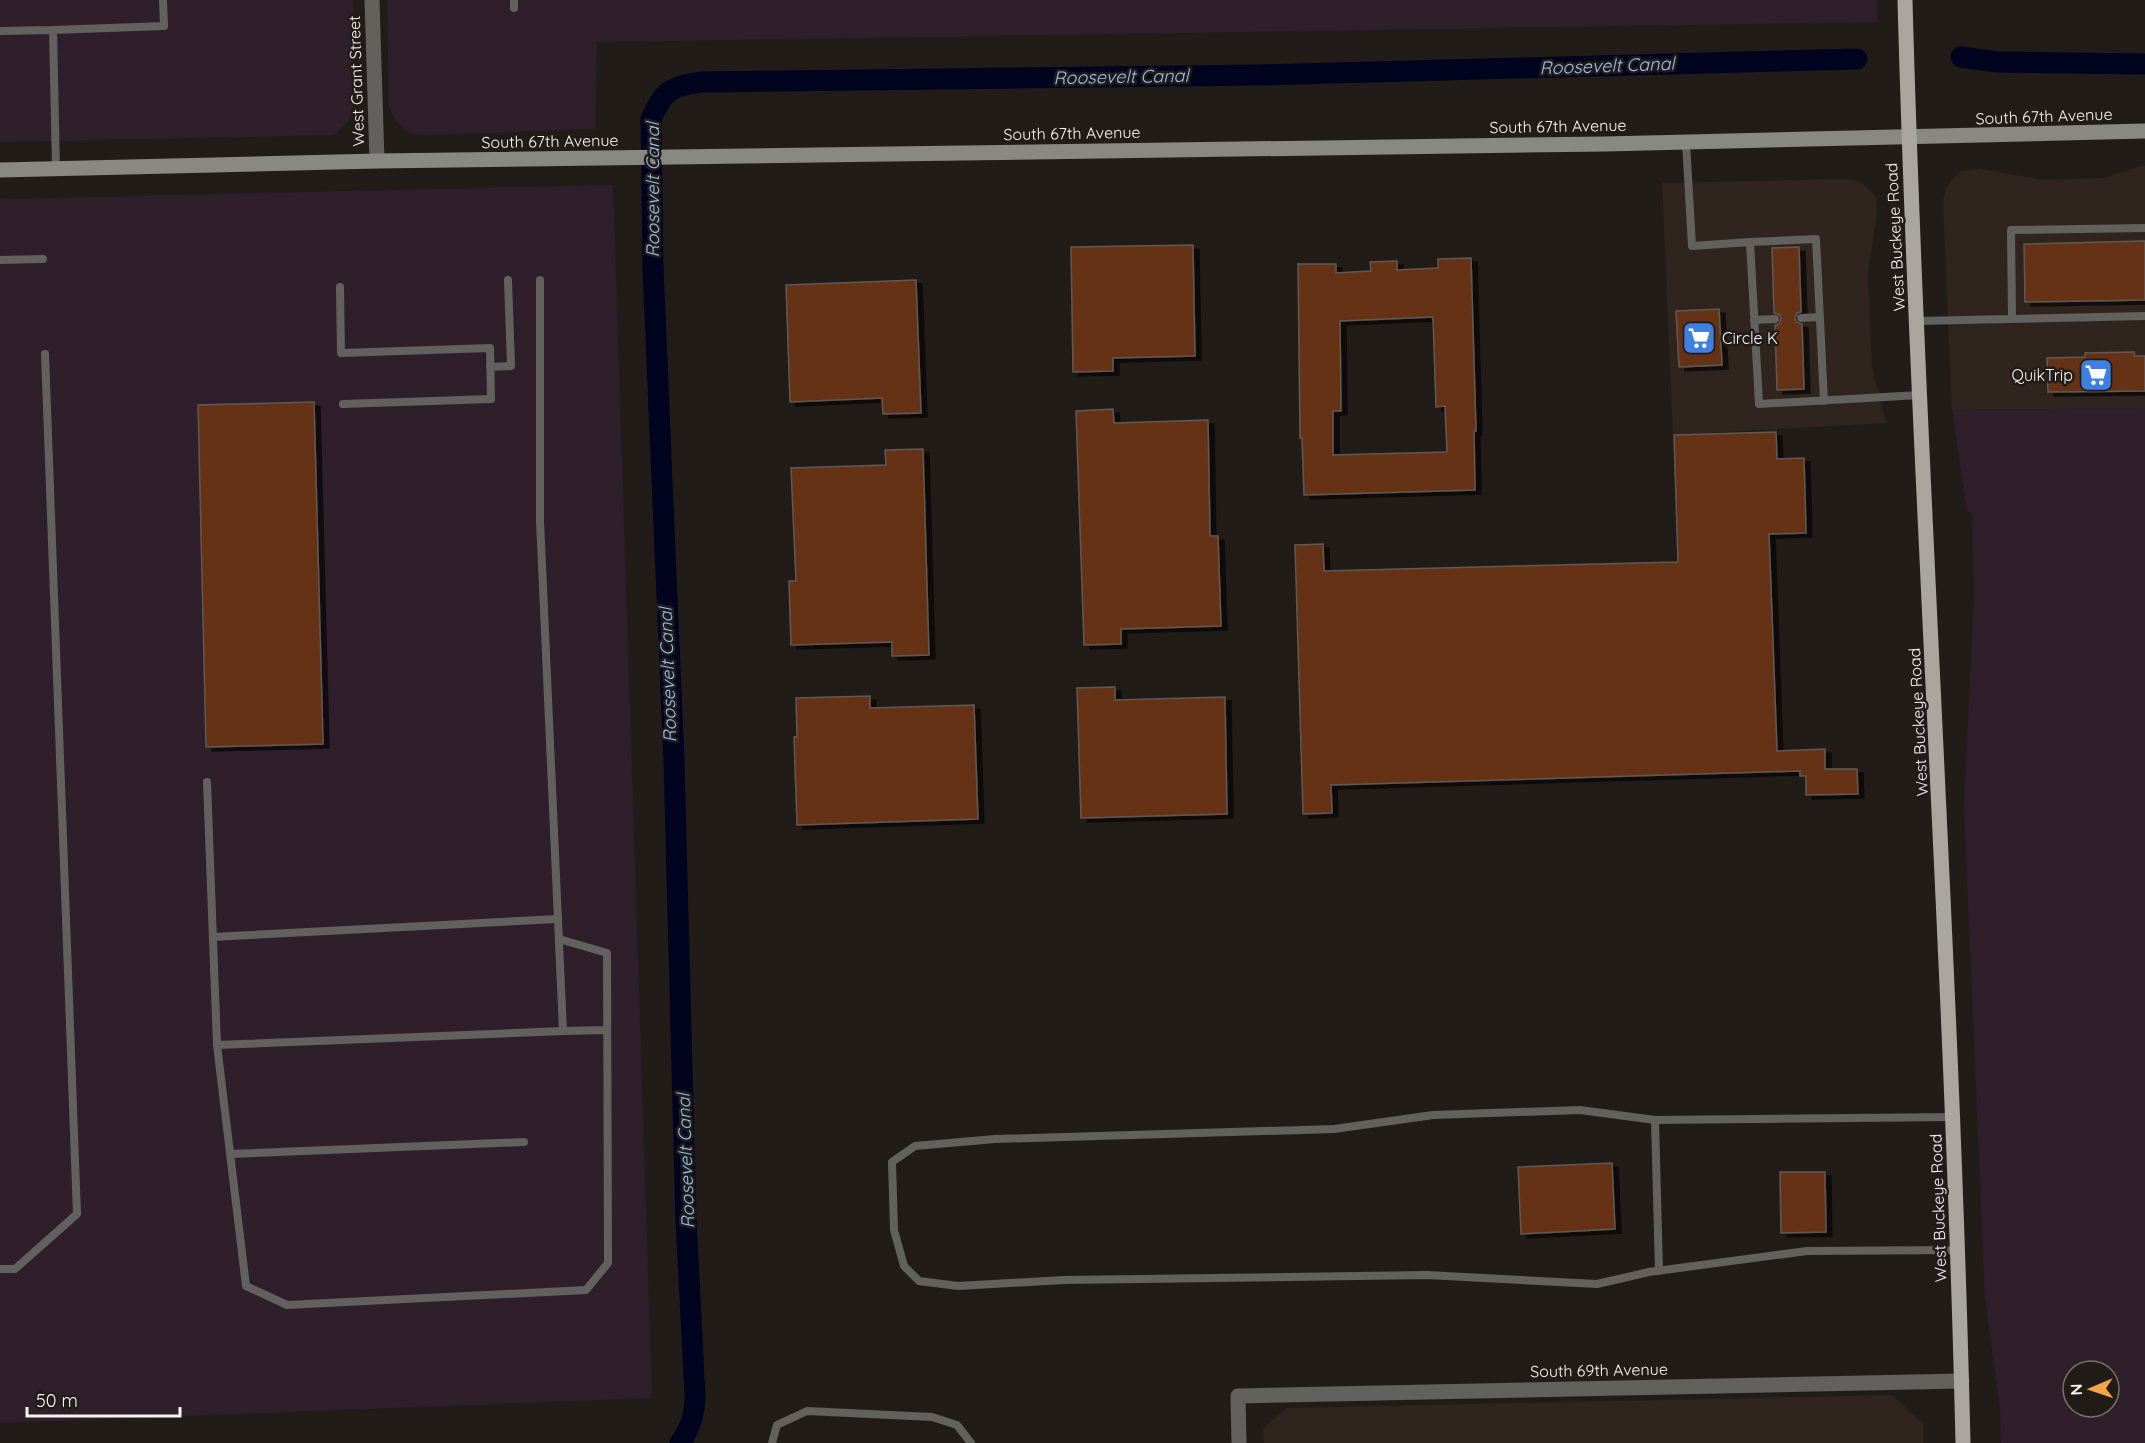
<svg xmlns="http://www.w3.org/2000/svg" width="2145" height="1443" viewBox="0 0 2145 1443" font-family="Quicksand,sans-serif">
  <defs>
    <filter id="shadow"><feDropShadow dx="6" dy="4" stdDeviation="0" flood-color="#0009"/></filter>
  </defs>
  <rect width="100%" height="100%" fill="#221c19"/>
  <path fill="#30241e" d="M2140 166H2145V408L1952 410 1943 201 1946 188 1952 180 1961 171 1980 169 2044 180 2104 178Z
    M1848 179 1858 182 1866 186 1876 197 1877 213 1868 273 1872 366 1886 423 1673 435 1662 183Z
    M1891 1395 1923 1423V1443H1264L1263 1429 1286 1408Z"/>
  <path fill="#2e1f2b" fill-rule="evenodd" d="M0 0H353L355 102 348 122 334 135 0 142Z
    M387 0H1877V22L597 42 595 129 431 135 410 134 395 120 389 106Z
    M613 185 652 1398 0 1423V199Z
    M2145 408V1443H2001L2000 1408 1985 1298 1964 805 1974 596 1972 513 1967 511 1952 410ZM2073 1371H2109V1407H2073Z"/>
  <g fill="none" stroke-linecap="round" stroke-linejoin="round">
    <path stroke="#00041e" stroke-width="21" d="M1961 57 1997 62 2145 64
      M680 1443C691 1428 695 1414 695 1396L686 1220 674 762 653 268 651 119C664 90 670 87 701 82L1258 75 1857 59"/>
  </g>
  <path fill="#653318" stroke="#615955" stroke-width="1.5" fill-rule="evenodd" filter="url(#shadow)" d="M2145 241V300L2025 302 2024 244Z
    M1193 245 1195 356 1113 358V371L1073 372 1071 247Z
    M1799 247 1801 312 1797 313 1795 318 1796 322 1802 324 1804 389 1777 390 1775 325 1779 324 1781 319 1780 315 1774 313 1772 248Z
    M1471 258 1476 431H1474L1475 490 1304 495 1302 438H1300L1298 264H1336V273L1371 271 1370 262 1397 261V270L1438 268V259ZM1433 317 1436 407 1445 406 1447 452 1333 455V411H1341L1340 321Z
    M916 280 921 413 883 414 882 398 790 402 786 285Z
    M1719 309 1722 365 1679 367 1676 311Z
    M2134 352 2135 356H2145V391L2048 392 2047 358 2085 357V353Z
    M314 402 323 744 206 747 198 405Z
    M1113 409 1114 423 1208 420 1210 536H1218L1221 626 1121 629V644L1084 645 1076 411Z
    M1776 432 1777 459 1804 458 1806 533 1769 534 1777 751 1825 749V769H1857L1858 794 1806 795V776H1800V771L1331 785 1332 813 1303 814 1295 545 1323 544 1324 571 1678 562 1674 435Z
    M923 449 929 655 892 656V642L791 645 789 581H796L791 468 886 465 885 450Z
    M1115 687V700L1225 697 1227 814 1081 818 1077 688Z
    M870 696V708L974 705 978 819 797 825 794 737H797L796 698Z
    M1612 1163 1615 1229 1521 1234 1518 1167Z
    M1780 1172H1825L1826 1232 1781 1233Z"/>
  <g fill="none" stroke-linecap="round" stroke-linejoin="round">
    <path stroke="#62615e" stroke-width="8" d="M514 0V8
      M0 31 53 30
      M1686 142 1692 246 1750 242 1759 404 1920 395
      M56 169 53 30 164 26 163 0
      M1750 242 1816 239 1824 401
      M0 260 43 259
      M340 287 341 353 490 348 491 399 343 404
      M1801 318 1819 317
      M2012 319 2011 230 2145 228
      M1754 320 1775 319
      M1917 321 2145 316
      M490 367 511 366 508 280
      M207 782 217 1045 563 1031 540 521V280
      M213 937 558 919
      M563 1031 607 1030
      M217 1045 246 1286 287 1305 586 1290 608 1263 607 953 559 939
      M1655 1120 1952 1117
      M230 1154 524 1142
      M0 1269H15L77 1214 45 354
      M1659 1271 1655 1120 1580 1110 1433 1115 1334 1129 995 1139 915 1146 892 1162 894 1230 904 1266 919 1281 958 1286 1064 1280 1427 1275 1597 1284 1649 1272 1807 1251 1957 1250
      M772 1443 777 1425 807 1411 932 1417 957 1425 971 1443"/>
    <path stroke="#62615e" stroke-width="15" d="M372 0 377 161
      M1239 1443 1238 1396 1962 1381"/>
    <path stroke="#8a8883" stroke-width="15" d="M0 170 377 161 1605 144 2145 131"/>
    <path stroke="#a8a69f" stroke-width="15" d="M1905 0C1918 481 1952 962 1963 1443"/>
  </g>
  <defs>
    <g id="supermarket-square" transform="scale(1.725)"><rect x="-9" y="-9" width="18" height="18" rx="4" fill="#3f7fe0" stroke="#221c19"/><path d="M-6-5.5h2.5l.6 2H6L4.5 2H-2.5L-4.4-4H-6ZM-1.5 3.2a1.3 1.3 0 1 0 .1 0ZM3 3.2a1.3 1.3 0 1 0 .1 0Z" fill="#fff"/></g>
  </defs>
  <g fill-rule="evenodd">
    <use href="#supermarket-square" x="1699" y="338"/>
    <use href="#supermarket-square" x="2096" y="375"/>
  </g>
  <g text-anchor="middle" stroke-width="5" stroke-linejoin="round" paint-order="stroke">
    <g font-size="16" fill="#f8f3f1" stroke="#221c19">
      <text transform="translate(356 81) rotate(-92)" y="6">West Grant Street</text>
      <text transform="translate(2044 116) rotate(-2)" y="6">South 67th Avenue</text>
      <text transform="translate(1558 126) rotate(-1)" y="6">South 67th Avenue</text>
      <text transform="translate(1072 133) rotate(-1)" y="6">South 67th Avenue</text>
      <text transform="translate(550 141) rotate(-1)" y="6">South 67th Avenue</text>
      <text transform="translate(1895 237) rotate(-93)" y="6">West Buckeye Road</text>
      <text transform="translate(1918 722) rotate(-93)" y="6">West Buckeye Road</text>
      <text transform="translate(1938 1208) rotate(-92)" y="6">West Buckeye Road</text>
      <text transform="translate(1599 1370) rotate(-1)" y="6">South 69th Avenue</text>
    </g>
    <g font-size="16" fill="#f8f3f1" stroke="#221c19" text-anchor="start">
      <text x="1722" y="344">Circle K</text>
      <text x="2073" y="381" text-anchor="end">QuikTrip</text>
    </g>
    <g font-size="18" font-style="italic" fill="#96c3f8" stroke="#221c19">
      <text transform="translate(1607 66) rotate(-2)" y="6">Roosevelt Canal</text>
      <text transform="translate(1121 77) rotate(-1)" y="6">Roosevelt Canal</text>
      <text transform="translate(653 190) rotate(-90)" y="6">Roosevelt Canal</text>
      <text transform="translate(668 675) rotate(-92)" y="6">Roosevelt Canal</text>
      <text transform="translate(686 1161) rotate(-92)" y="6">Roosevelt Canal</text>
    </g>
  </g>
  <g transform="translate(2091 1389) rotate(268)"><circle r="28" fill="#221c19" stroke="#78726f" stroke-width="1.5"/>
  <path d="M0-4.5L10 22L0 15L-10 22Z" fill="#f6a248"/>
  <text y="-9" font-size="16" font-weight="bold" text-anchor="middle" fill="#f8f3f1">N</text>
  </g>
  <path d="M27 1407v9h153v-9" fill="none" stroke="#f8f3f1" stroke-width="3"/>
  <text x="36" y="1407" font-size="18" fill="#f8f3f1" stroke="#221c19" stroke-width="4.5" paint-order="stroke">50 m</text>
</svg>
